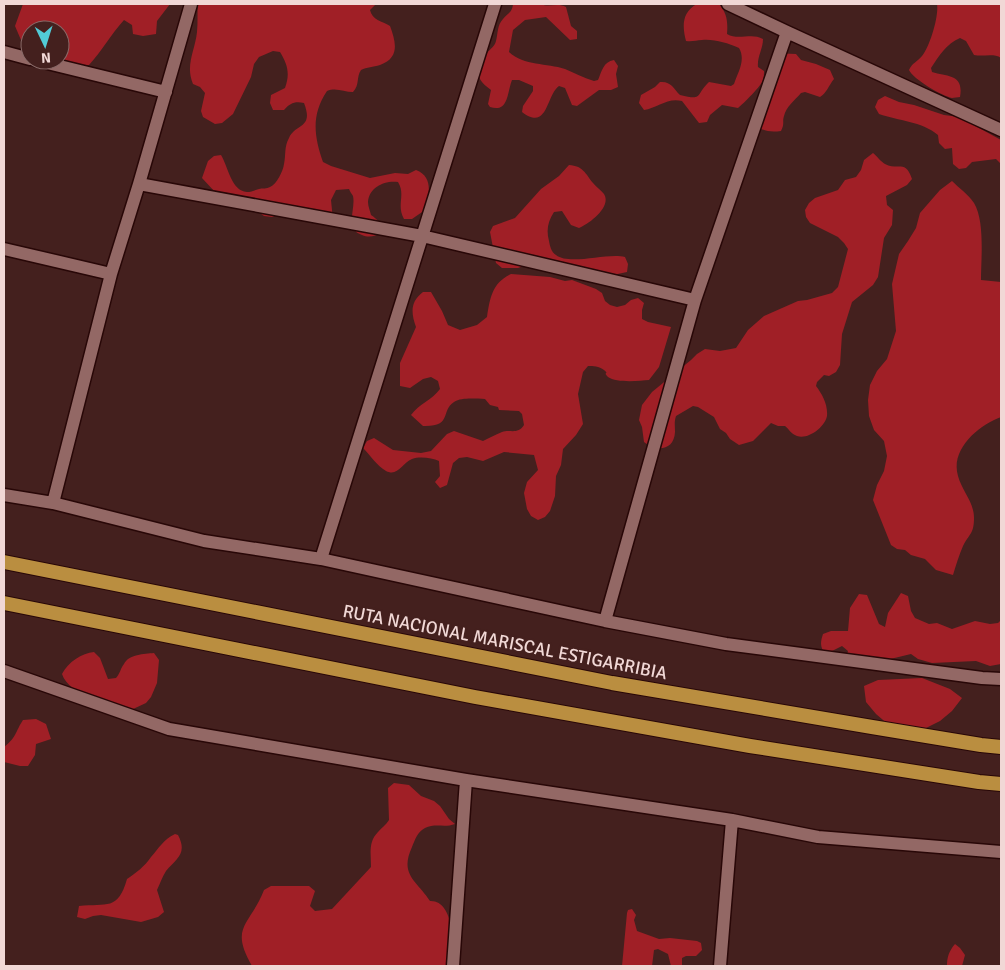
<svg xmlns="http://www.w3.org/2000/svg" width="1005" height="970" viewBox="0 0 1005 970" font-family="Signika,sans-serif">
  <rect width="100%" height="100%" fill="#44201e"/>
  <path fill="#a01f26" d="M23 4H170L157 21 156 34 143 36 133 34 132 25 124 20C111 34 102 51 89 65H75L60 58V30H30V47L21 40 15 26Z
    M198 4H376L370 10C372 20 382 21 390 26 396 42 400 58 380 65 373 67 367 67 361 70 356 77 360 85 353 92 344 92 336 87 327 91 311 115 314 136 323 162L331 166 370 178 395 173 408 174 416 170C434 177 429 195 425 210L412 219H404C396 205 406 195 398 182 385 180 369 187 368 202 368 206 370 211 371 215 378 220 382 223 381 233 375 236 369 238 362 235 344 229 356 209 353 196 352 194 350 192 349 189L336 190 331 200 333 220 325 224H318L303 217 280 214 272 217 264 216 244 202 215 192 202 178 208 161 214 156 221 155C228 166 231 191 247 192 251 192 255 190 259 189 262 188 267 189 270 187 277 184 283 171 284 164 286 155 284 147 289 138 296 123 314 129 304 103 295 101 290 103 284 110H273L270 103 271 95 285 88C290 74 288 65 280 52L273 51 259 57 254 64 251 77 233 114 222 123 215 124 203 117 201 111 205 93 200 87 193 84C185 65 195 51 197 32 198 23 197 13 198 4Z
    M513 4H541C549 8 557 2 566 7L571 26 577 31V39L570 40 546 17 525 20 513 30 509 52C524 66 547 63 565 69 575 73 584 78 594 81L598 80C602 71 603 62 614 60L618 66 616 74 618 87 611 90H599L577 106 572 105 565 88 559 86C546 95 548 132 522 112L523 106 533 91V86L519 80H512C507 92 509 113 490 107L488 104 491 90C487 87 482 83 480 79 477 72 483 59 487 53 490 49 495 46 496 41 498 34 497 25 503 19 508 13 512 13 513 4Z
    M697 4H719C727 13 728 22 727 34 739 41 751 32 763 39 763 49 757 57 758 67L764 71C764 73 764 78 763 80 762 85 743 104 738 108L722 105 710 115 707 122 699 123 682 101C668 97 657 108 644 110L639 103 641 95 655 87 660 82C671 81 673 88 680 95 704 101 695 95 709 82L731 86 734 84C738 72 746 60 739 48 727 43 715 39 702 40 696 40 693 42 686 41 682 26 682 12 697 4Z
    M937 4H1001V58C994 53 983 57 974 55L966 41 960 38C946 44 939 56 931 68L932 72C948 77 964 74 960 97 958 97 954 98 952 98 942 96 913 79 909 70 912 63 917 62 922 56 930 46 939 16 937 4Z
    M773 53 796 54 801 60 816 64 830 70 834 79C829 85 826 94 820 97L805 92 801 93C795 100 786 107 784 116 782 122 785 123 781 131 773 132 767 132 759 128V120L768 109C766 97 766 62 773 53Z
    M885 96 899 102 914 105 944 115 959 117 1001 140V164L996 159 972 162 966 168 959 169 953 164 952 148 945 149 939 143 938 135C921 121 899 121 879 114L875 107 878 100Z
    M873 153C877 156 881 162 885 164 899 171 905 159 912 179L907 185 886 196 887 205 893 210 892 225 884 238 878 277 873 285 852 302 842 334 840 365 836 372 829 376 824 375 817 382 816 386C822 394 828 404 827 416 825 427 808 440 797 436 791 434 789 429 785 426H778L771 423 753 441 739 445 730 439 726 433 720 429 714 417 698 407 693 406 676 416C674 422 675 426 675 432 674 451 656 452 644 442L642 427 639 420 642 405 652 392 691 360 697 354 705 349 720 351 736 348 748 330 764 316 798 301 807 300 832 293 838 287 848 249 844 243 838 237 810 223 806 217 805 210 809 203 815 198 838 190 845 180 856 177 861 170 864 160Z
    M569 165C583 166 585 173 593 183 596 187 601 190 604 194 612 207 589 224 579 228L571 225 562 211 554 212C548 221 546 230 549 241 550 246 551 252 556 255 570 266 608 252 625 257L628 264 627 272 613 275 605 272 574 267 526 265 518 268H502L496 263 490 232 493 226 515 218 541 189 559 176Z
    M952 181C959 188 968 194 974 203 985 221 981 259 981 280L1001 282V417C979 425 950 449 958 476 962 491 974 502 974 518 974 534 969 534 963 546 959 555 956 565 953 575L936 570 925 559 911 555 905 550 897 549 891 545 873 500 877 485 884 471 887 456 884 441 874 430 869 416 868 400 870 385 877 371 887 359 896 331 892 284 899 254 908 241 916 228 920 213 940 190Z
    M511 274 550 277 565 281 572 280 596 289 602 293 605 301 610 305 617 307 625 305 631 300 638 298 644 303 642 310V319L648 322 671 327 659 367 649 380C639 381 616 383 608 377 602 371 610 375 604 370 599 366 593 366 588 366L583 372 578 394 583 424 576 435 563 449 561 465 556 476 555 496 550 511 545 517 538 520 531 516 527 509 524 493 527 482 538 470 534 455 504 452 483 461 467 457 459 458 453 463 447 485 440 488 435 482 440 476 439 461C432 458 420 456 412 459 402 463 398 477 386 471 377 466 370 455 363 448L367 441 374 438 393 450 421 453 431 451 447 434 454 431 483 441C489 438 495 435 502 432 510 429 518 435 524 425L522 414 519 411 499 410 498 407 490 405 485 399C476 399 462 397 454 402 440 411 453 427 423 426L411 415C419 404 432 400 440 389L438 381 431 377 423 379 410 388 400 386V363L416 327C411 313 410 302 423 292H431L442 311 448 325 460 330 477 325 487 317C490 298 492 283 511 274Z
    M901 593 908 596 911 611 915 618 929 624 937 623 952 629 975 621 990 624 998 623 1001 620V664L990 666 976 661 932 663 918 659 911 654 882 661 846 659 848 651 842 646 826 654C820 648 820 643 823 634L831 631H848L850 608 859 594 867 595 879 624 885 627 888 613Z
    M94 652 100 658 108 679 116 678C121 672 120 669 124 664 129 654 144 654 154 653L159 660 157 683 151 697 146 703 131 710C111 704 69 696 62 674 68 662 82 653 94 652Z
    M922 678 950 689 962 698 952 711 940 721 926 728H911L896 731 876 714 866 702 864 686 878 680Z
    M36 719 46 724 51 739 36 744 35 755 28 766H20L4 762V747C17 737 15 732 23 720Z
    M394 783 409 785 421 796 434 801 440 806 449 819 455 824C445 828 435 823 425 828 417 832 415 840 412 847 399 875 417 881 430 901 455 900 453 948 455 966H252C229 926 250 926 264 890L271 886H309L315 891 310 906 315 911 332 909 371 867C371 854 368 842 378 832 381 828 386 825 389 820L388 788Z
    M175 834 178 835C188 854 176 859 166 871 162 877 160 884 157 890L164 912 158 917 141 922 101 915 93 916 85 919 77 917 79 906C107 903 118 911 127 879 136 873 145 866 151 857 159 848 163 840 175 834Z
    M632 909 636 915 634 920 637 931 659 939 670 938 697 941 701 943 702 950 696 956H686L682 958V966H671L668 954 658 949 654 950 652 966H622L627 913 628 910Z
    M955 944 960 948 965 955 962 966H947C947 957 949 951 955 944Z"/>
  <g fill="none" stroke-linecap="round" stroke-linejoin="round">
    <g stroke="#280707" stroke-width="15">
      <path id="minor" d="M728 4 787 32 1001 130
        M4 52 30 59
        M35 60 166 92
        M139 184 422 236 695 300
        M4 249 111 274
        M4 495 53 503 204 541 321 559 605 621 726 644 982 678 1001 679
        M53 503 111 274 139 184 191 4
        M321 559 495 4
        M605 621 695 300 787 32
        M4 671 169 729 466 780 732 820 818 837 1001 852
        M453 966 466 780
        M720 966 732 820"/>
    </g>
    <g stroke="#280707" stroke-width="16">
      <path id="trunk" d="M4 562 612 683 872 727 981 745 1001 747
        M4 603 475 697 750 746 979 782 1001 784"/>
    </g>
    <use href="#minor" stroke="#936865" stroke-width="12"/>
    <use href="#trunk" stroke="#ba8e40" stroke-width="14"/>
  </g>
  <g text-anchor="middle" stroke-width="4.5" stroke-linejoin="round" paint-order="stroke">
    <g font-size="18" fill="#f1d8d6" stroke="#44201e">
      <text transform="translate(505 642) rotate(11)" y="6">RUTA NACIONAL MARISCAL ESTIGARRIBIA</text>
    </g>
  </g>
  <rect width="1005" height="970" fill="none" stroke="#f1d8d6" stroke-width="10"/>
  <g transform="translate(45 45) rotate(176)"><circle r="24" fill="#44201e" stroke="#896a68"/>
  <path d="M0-4L9 19L0 12L-9 19Z" fill="#52cbd7"/>
  <text y="-8" font-size="14" font-weight="bold" text-anchor="middle" fill="#f1d8d6">N</text>
  </g>
</svg>
